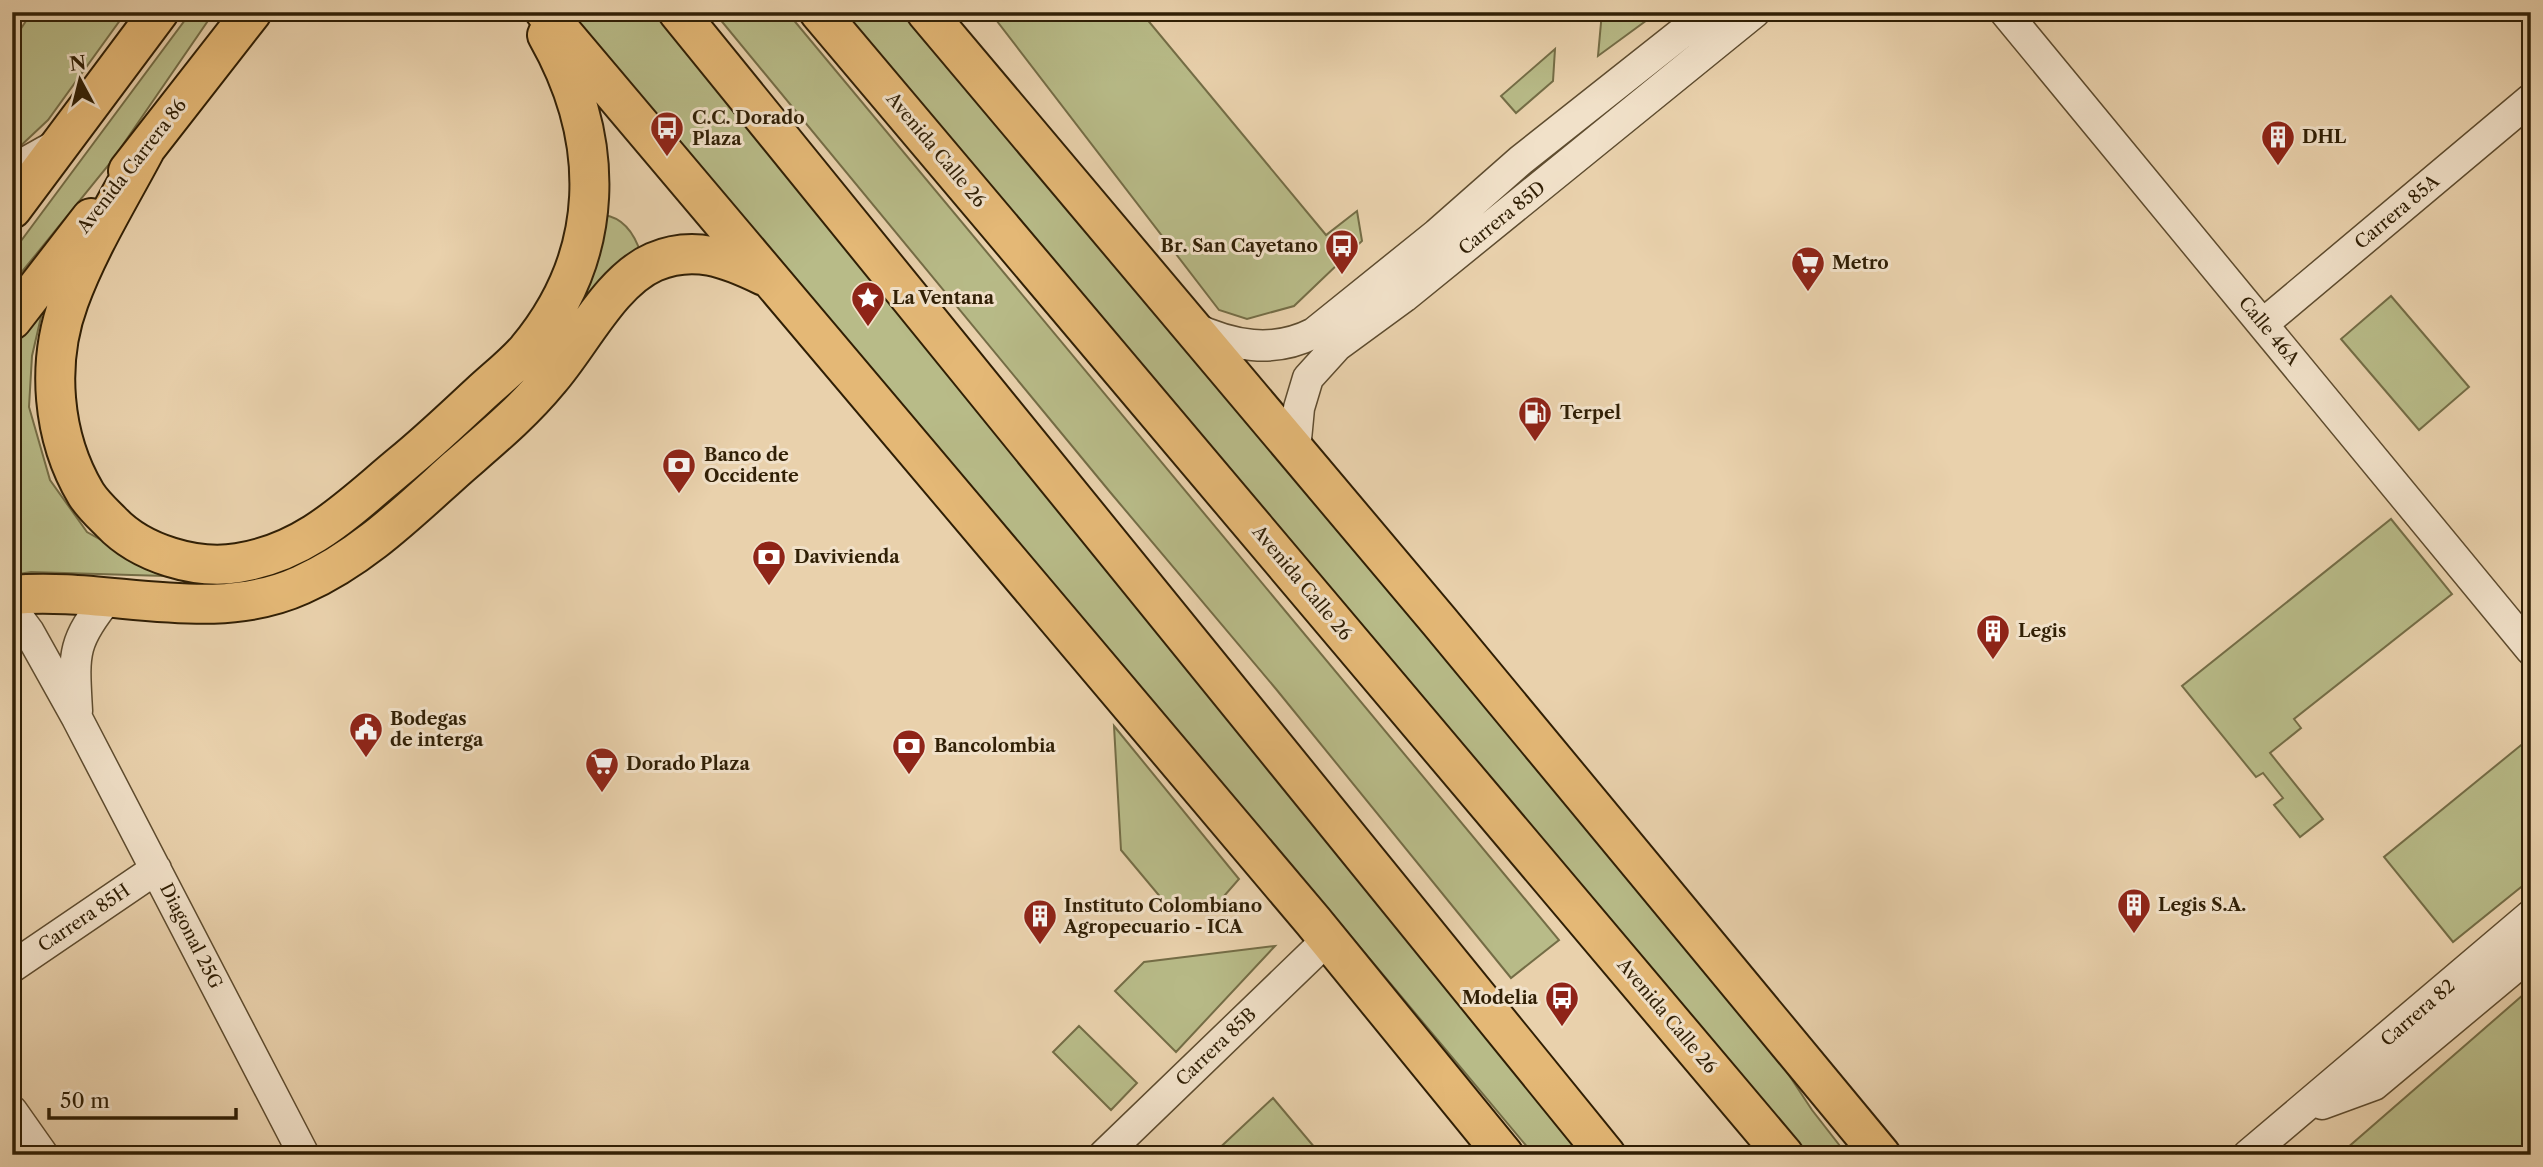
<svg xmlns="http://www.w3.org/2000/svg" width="2543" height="1167" viewBox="0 0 2543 1167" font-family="'Libre Caslon Text',serif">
  <rect width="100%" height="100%" fill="#e9d1ac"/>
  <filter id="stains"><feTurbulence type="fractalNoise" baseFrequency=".00286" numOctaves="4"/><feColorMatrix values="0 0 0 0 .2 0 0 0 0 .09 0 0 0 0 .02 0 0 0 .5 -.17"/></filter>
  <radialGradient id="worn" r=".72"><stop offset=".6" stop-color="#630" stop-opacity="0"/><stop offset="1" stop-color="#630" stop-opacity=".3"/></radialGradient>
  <path fill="#b8bb88" stroke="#746d46" stroke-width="2" d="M32 12H126L48 120 12 154V42Z
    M191 12H214L111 162 12 284V253Z
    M566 12H663L1594 1155H1534L1313 891 1209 780Z
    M714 12H787L1559 940 1511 978 1276 689 1110 492Z
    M840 12H910C1200 361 1487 712 1779 1060L1812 1110 1847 1155H1805Z
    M990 12H1141L1326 235 1357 211 1362 241 1294 306 1247 319 1219 310Z
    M1602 12H1658L1598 56Z
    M1555 49 1553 81 1516 113 1501 96Z
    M604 215C625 218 635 235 641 254L592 300 582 291Z
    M2391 296 2469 387 2419 430 2341 339Z
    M44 304 32 356 29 407 50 480 87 532 165 576 31 572 12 575V346Z
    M2391 519 2452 594 2294 719 2301 728 2270 753 2323 819 2300 837 2274 805 2283 798 2263 773 2256 777 2182 686Z
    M1114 726 1239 879 1218 903 1167 905 1121 850Z
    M2531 737V879L2453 942 2384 857Z
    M1275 946 1176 1052 1115 991 1144 962Z
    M2531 988V1155H2374L2346 1149Z
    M1079 1026 1137 1083 1111 1110 1053 1052Z
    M1273 1098 1321 1155H1212Z"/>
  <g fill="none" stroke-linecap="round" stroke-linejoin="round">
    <g stroke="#5e4c2f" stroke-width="33">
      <path id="minor" d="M2005 12 2531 650
        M12 170 53 147
        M2263 324 2531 99
        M1192 327C1232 346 1273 354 1314 333L1437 234 1521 160 1708 12
        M1295 450 1299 408 1308 378 1337 346 1404 297 1755 12
        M12 609 29 632 77 718 304 1155
        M77 711C74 655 71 643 108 598
        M12 967 156 869
        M2322 1104 2374 1085 2531 954
        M12 1111 43 1155
        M1104 1155 1328 939
        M2248 1155 2531 915"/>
    </g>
    <g stroke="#301f05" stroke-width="42">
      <path id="major" d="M545 12 1313 921 1504 1155
        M678 12 1606 1155
        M819 12 1784 1155
        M926 12 1439 621 1881 1155
        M145 150C119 199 88 249 69 301 46 363 52 437 86 494 93 505 103 514 111 522 141 554 197 570 238 563 308 552 350 507 402 464 429 442 455 417 481 393 496 379 513 366 527 350 606 255 607 141 547 35
        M128 171 252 12
        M12 209 159 12
        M12 320 91 218
        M12 595C107 586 211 626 301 585 362 558 409 511 457 468 489 440 522 413 549 380 580 345 610 281 654 262 694 245 727 258 764 276"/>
    </g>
    <use href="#minor" stroke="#f1e1c9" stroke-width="30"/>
    <use href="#major" stroke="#e4b876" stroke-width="38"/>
  </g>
  <defs>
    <g id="bus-pin" transform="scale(1.75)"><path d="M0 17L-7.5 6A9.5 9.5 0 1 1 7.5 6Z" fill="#8f2418" stroke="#f1e1c9"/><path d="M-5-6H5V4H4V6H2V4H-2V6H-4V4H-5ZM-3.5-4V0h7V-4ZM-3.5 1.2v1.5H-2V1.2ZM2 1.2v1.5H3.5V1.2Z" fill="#fff"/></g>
    <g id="building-pin" transform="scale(1.75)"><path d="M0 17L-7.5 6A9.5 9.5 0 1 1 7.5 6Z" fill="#8f2418" stroke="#f1e1c9"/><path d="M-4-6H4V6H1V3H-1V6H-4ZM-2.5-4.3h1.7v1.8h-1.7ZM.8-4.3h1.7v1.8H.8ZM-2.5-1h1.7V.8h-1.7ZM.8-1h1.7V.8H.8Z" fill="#fff"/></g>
    <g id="supermarket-pin" transform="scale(1.75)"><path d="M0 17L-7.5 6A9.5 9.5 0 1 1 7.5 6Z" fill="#8f2418" stroke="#f1e1c9"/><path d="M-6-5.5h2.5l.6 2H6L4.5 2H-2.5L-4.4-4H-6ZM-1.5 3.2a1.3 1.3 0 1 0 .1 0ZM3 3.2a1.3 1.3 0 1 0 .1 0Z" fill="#fff"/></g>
    <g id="sight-pin" transform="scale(1.75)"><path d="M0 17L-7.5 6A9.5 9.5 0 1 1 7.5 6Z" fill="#8f2418" stroke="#f1e1c9"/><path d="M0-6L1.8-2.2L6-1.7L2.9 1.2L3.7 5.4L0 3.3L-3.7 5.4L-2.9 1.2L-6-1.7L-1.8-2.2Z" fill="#fff"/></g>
    <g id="fuel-pin" transform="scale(1.75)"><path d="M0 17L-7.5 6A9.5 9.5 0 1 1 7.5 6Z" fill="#8f2418" stroke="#f1e1c9"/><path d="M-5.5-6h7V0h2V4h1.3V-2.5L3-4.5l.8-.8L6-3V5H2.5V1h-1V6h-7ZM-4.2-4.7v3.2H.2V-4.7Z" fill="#fff"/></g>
    <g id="bank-pin" transform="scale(1.75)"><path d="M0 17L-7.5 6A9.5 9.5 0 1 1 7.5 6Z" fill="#8f2418" stroke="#f1e1c9"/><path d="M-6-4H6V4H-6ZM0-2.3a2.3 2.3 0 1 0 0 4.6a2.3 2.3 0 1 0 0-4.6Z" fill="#fff"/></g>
    <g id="civic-pin" transform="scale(1.75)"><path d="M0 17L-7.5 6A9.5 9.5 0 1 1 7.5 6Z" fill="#8f2418" stroke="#f1e1c9"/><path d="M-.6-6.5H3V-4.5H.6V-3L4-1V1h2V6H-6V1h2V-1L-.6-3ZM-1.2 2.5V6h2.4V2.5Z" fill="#fff"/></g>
  </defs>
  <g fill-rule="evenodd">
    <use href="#bus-pin" x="667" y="128"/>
    <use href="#building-pin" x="2278" y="137"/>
    <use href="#bus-pin" x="1342" y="246"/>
    <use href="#supermarket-pin" x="1808" y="263"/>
    <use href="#sight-pin" x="868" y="298"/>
    <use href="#fuel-pin" x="1535" y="413"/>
    <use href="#bank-pin" x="679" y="465"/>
    <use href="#bank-pin" x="769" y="557"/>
    <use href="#building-pin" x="1993" y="631"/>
    <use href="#civic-pin" x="366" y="729"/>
    <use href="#bank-pin" x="909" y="746"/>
    <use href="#supermarket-pin" x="602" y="764"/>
    <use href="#building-pin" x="2134" y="905"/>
    <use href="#building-pin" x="1040" y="916"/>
    <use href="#bus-pin" x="1562" y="998"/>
  </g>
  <g text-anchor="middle" stroke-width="6" stroke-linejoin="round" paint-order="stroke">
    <g font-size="18" font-weight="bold" fill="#301f05" stroke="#f1e1c9" text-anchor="start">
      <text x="692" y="124">C.C. Dorado<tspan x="692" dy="21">Plaza</tspan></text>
      <text x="2302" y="143">DHL</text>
      <text x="1318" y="252" text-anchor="end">Br. San Cayetano</text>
      <text x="1832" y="269">Metro</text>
      <text x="892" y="304">La Ventana</text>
      <text x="1560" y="419">Terpel</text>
      <text x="704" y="461">Banco de<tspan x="704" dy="21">Occidente</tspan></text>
      <text x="794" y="563">Davivienda</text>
      <text x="2018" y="637">Legis</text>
      <text x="390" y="725">Bodegas<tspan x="390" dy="21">de interga</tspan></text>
      <text x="934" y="752">Bancolombia</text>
      <text x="626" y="770">Dorado Plaza</text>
      <text x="2158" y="911">Legis S.A.</text>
      <text x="1064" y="912">Instituto Colombiano<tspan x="1064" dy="21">Agropecuario - ICA</tspan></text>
      <text x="1538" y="1004" text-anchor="end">Modelia</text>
    </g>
    <g font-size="18" fill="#301f05" stroke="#f1e1c9">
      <text transform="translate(936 150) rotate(50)" y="6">Avenida Calle 26</text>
      <text transform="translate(132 166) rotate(-52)" y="6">Avenida Carrera 86</text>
      <text transform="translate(2397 212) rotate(-40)" y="6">Carrera 85A</text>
      <text transform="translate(1502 218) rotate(-39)" y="6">Carrera 85D</text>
      <text transform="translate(2269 331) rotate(50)" y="6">Calle 46A</text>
      <text transform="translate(1302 583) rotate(50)" y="6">Avenida Calle 26</text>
      <text transform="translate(84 918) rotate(-34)" y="6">Carrera 85H</text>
      <text transform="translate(191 936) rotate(63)" y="6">Diagonal 25G</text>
      <text transform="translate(2418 1013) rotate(-41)" y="6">Carrera 82</text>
      <text transform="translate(1667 1016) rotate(50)" y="6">Avenida Calle 26</text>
      <text transform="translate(1216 1047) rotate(-44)" y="6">Carrera 85B</text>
    </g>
  </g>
  <rect width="2543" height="1167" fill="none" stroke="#e9d1ac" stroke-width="42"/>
  <rect x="14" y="14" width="2515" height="1139" fill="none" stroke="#301f05" stroke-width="3.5"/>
  <rect x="21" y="21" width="2501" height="1125" fill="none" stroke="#301f05" stroke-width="2"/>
  <g transform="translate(80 80) rotate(353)" stroke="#f1e1c9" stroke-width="5" paint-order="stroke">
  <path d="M0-5L12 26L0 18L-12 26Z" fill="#301f05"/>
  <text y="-10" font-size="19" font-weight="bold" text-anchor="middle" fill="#301f05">N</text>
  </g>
  <path d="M49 1108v10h187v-10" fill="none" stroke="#301f05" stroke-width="3.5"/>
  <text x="60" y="1108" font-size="21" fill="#301f05" stroke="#f1e1c9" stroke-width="5" paint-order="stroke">50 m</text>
  <rect width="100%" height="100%" filter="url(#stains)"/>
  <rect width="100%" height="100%" fill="url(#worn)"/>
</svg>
